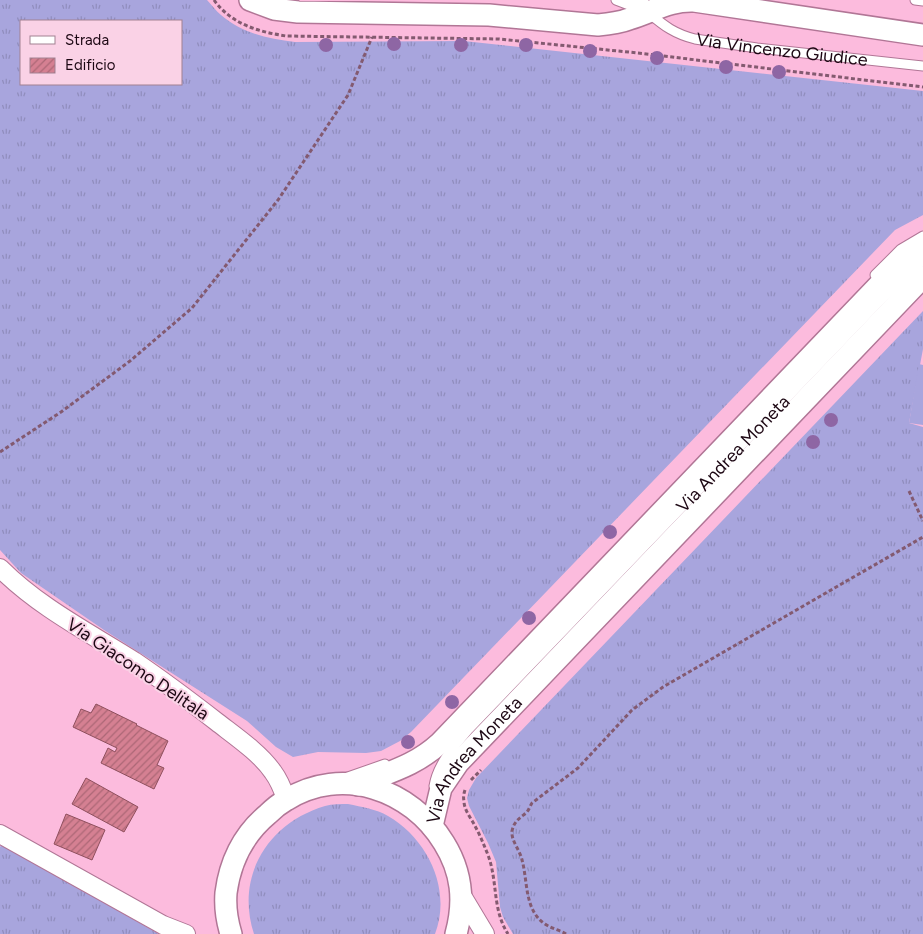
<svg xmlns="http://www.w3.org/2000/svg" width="923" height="934" viewBox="0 0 923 934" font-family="Figtree,sans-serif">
  <defs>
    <pattern id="grass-tufts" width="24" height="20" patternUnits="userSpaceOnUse" patternTransform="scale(1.25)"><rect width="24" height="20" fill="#a8a5dd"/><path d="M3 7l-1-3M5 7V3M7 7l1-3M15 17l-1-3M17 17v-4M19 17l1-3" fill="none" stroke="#908dbd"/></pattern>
    <pattern id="building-hatch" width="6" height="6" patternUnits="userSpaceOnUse" patternTransform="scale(1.25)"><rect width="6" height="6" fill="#d58092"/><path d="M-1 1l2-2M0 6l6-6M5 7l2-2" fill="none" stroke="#ac6776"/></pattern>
  </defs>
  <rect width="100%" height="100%" fill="#fcbbdd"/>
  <path fill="url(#grass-tufts)" fill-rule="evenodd" d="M0 0H207C212 5 216 11 221 15 242 33 268 39 295 42L464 41 923 91V215L895 230 411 732 400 741 381 751 366 753 318 752 293 757 276 747 247 721 104 630 21 573 0 550ZM21 21H181V84H21Z
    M923 311V349L909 423 923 427V934H513L503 917 500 907 496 862 488 843 469 806 467 798 469 790 476 778Z
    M348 804C362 807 376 809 388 816 428 839 452 890 435 934H254C235 876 268 823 325 806 332 804 341 804 348 804Z
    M2 844 159 934H0V847Z"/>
  <path fill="#a8a5dd" d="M919 364 923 365V425L909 423Z"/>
  <path fill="url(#building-hatch)" stroke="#8e4f5d" d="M96 704 137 724 136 725 168 741 157 765 164 768 154 789 101 763 108 748 115 752 117 748 73 727 81 709 91 713Z
    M86 778 138 807 124 832 72 804Z
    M66 814 105 830 92 860 54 844Z"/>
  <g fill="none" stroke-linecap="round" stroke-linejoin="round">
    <g stroke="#b17696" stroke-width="11">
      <g id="service">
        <path d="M616 0 637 8"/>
        <path d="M915 0 923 1"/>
        <path id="s1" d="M649 13C664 26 675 34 695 39L757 48 923 66"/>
        <path d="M875 275 901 249 923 236"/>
        <path d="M345 778 385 764"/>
        <path id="s2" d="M434 786C438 763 454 747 468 730L878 303 911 270 923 261"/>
      </g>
    </g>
    <g stroke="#b17696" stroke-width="20">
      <path id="minor" d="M634 0 648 12
        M0 568C39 607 88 632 134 661 162 680 190 701 217 722 235 736 260 753 273 772 279 780 283 790 286 799
        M0 834 163 925 186 934
        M461 894 485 934"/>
    </g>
    <g stroke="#b17696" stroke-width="24">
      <g id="tertiary">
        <path d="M250 0 274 9 298 12 489 15 598 25C609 24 619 23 629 19 653 12 669 0 694 1L923 35"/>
        <path d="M358 785C389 772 415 766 440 743L883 281 909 256 923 247"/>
        <path id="s3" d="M432 826 441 788 458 763 923 277"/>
        <path d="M231 934C227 921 225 906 226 893 230 862 244 834 268 814 273 809 279 804 286 800 342 765 411 789 444 843 462 872 465 901 456 934"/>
      </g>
    </g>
    <path stroke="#835a70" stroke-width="3" stroke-dasharray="4 2.5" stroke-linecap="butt" d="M214 0C231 24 259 32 286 36L499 39 638 53 923 87
      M0 452 61 412 130 361 192 308 278 200 348 95 372 37
      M909 491 923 521
      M471 780 481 770
      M465 790C464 793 463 797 464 801 464 810 471 818 475 826 480 835 484 845 488 855 498 882 492 909 508 934
      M566 934C560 930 552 929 545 924 524 910 528 881 522 860 520 850 511 841 512 831 514 821 520 818 526 813 529 810 530 806 532 803L578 768 632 710 663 687 923 537"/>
    <use href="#service" stroke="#fff" stroke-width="9"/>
    <use href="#minor" stroke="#fff" stroke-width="18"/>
    <use href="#tertiary" stroke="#fff" stroke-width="21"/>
  </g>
  <g fill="#8e66a4">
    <circle cx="394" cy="44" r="7"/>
    <circle cx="326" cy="45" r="7"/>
    <circle cx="461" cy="45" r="7"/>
    <circle cx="526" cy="45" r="7"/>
    <circle cx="590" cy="51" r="7"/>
    <circle cx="657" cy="58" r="7"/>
    <circle cx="726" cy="67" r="7"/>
    <circle cx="779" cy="72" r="7"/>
    <circle cx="831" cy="420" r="7"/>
    <circle cx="813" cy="442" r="7"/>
    <circle cx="610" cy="532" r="7"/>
    <circle cx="529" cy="618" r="7"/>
    <circle cx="452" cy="702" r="7"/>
    <circle cx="408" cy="742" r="7"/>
  </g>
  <g text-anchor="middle" stroke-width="4" stroke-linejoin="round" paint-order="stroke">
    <g font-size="18" fill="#1c0713" stroke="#fad2e6">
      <text dy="6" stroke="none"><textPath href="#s1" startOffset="141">Via Vincenzo Giudice</textPath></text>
      <text dy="6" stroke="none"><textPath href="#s2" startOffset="449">Via Andrea Moneta</textPath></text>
      <text transform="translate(138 669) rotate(34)" y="6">Via Giacomo Delitala</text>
      <text dy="6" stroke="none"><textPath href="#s3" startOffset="80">Via Andrea Moneta</textPath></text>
    </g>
  </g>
  <rect x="20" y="20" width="162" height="65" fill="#fad2e6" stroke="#a18192"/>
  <rect x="30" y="36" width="25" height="8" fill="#ffffff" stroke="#a18192"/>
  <text x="65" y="45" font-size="15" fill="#1c0713">Strada</text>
  <rect x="30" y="58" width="25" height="15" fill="url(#building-hatch)" stroke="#a18192"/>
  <text x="65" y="70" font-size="15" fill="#1c0713">Edificio</text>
</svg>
